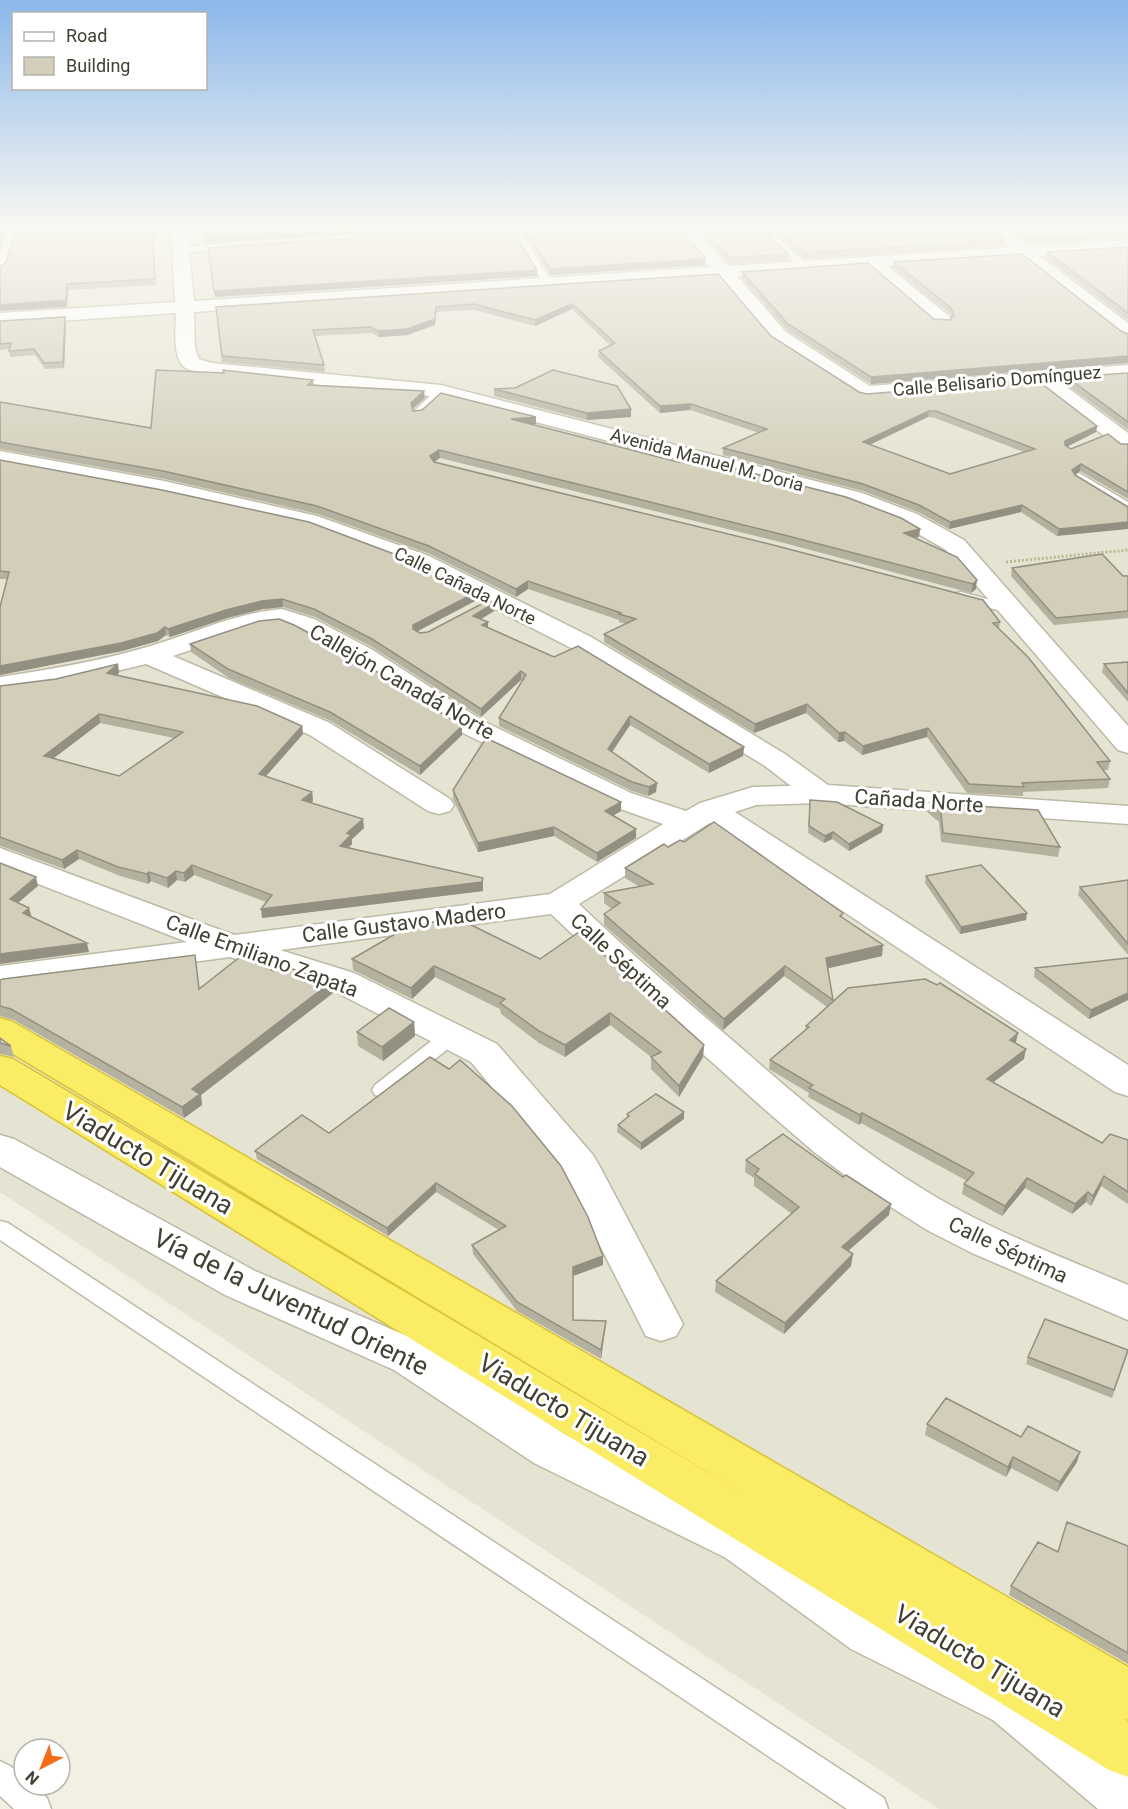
<svg xmlns="http://www.w3.org/2000/svg" width="1128" height="1809" viewBox="0 0 1128 1809" font-family="Roboto,sans-serif">
  <rect width="100%" height="100%" fill="#f1f0e3"/>
  <path fill="#e5e3d1" d="M0 228H1128V1809H939L0 1192Z"/>
  <g fill="none" stroke-linecap="round" stroke-linejoin="round">
    <g stroke="#bcbaa6" stroke-width="3">
      <path id="service" d="M8 228H16L5 268 0 271V253Z
        M510 228H518L552 282 550 284H544Z
        M769 236H775L808 265V269H802L769 240Z
        M232 244 237 247 235 249 180 253 175 250 180 247Z
        M441 388 445 389V393L421 416H413V412L437 389Z
        M1079 473 1128 502V512L1075 480 1073 477Z
        M961 592 1017 607 1019 610 1012 614 956 599 954 596 956 593Z
        M451 1029 458 1031 461 1036 458 1041 389 1095 382 1097 375 1095 372 1090 375 1085 444 1031Z
        M0 1221 8 1223 884 1798 888 1809H847L0 1240Z
        M0 1761 10 1766 24 1778V1785H32L47 1798 51 1809H14L0 1796Z"/>
    </g>
    <g stroke="#bcbaa6" stroke-width="3">
      <path id="minor" d="M171 228H187L194 301 710 267 678 228H695L728 266 1128 240V250L887 266 949 316 951 320 949 324H935L868 267 737 276 786 332 870 386 1128 365V377L1060 382 1128 433V450L1120 448 1037 384 866 398 859 396 772 340 719 277 194 312 195 348 199 359 212 363 441 385 862 493 917 514 964 540 1128 726V753L1118 750 946 550 901 524 846 503 440 397 203 373C198 372 188 370 184 367 172 357 176 326 176 313L0 325V313L175 302Z
        M282 609 314 619 371 649 483 721 631 793 686 811 700 803 753 787 820 785 831 788 835 794 831 800 820 803 756 805 735 812 1128 1065V1096L1115 1092 710 823 579 904C631 954 685 1000 739 1046 799 1098 858 1150 926 1191 989 1230 1060 1256 1128 1285V1320L972 1253 927 1230 869 1193 814 1152 762 1107 628 987 551 914 280 950 354 973 497 1044 593 1155 599 1165 683 1324 676 1336 661 1341 646 1336 563 1173 471 1062 330 989 230 957 0 988V966L187 942 0 869V848L234 935 550 894 663 824 609 805 463 733 351 661 296 631 280 625 259 627 173 656 330 723 450 799 454 805 450 811 439 814 428 811 310 735 146 664 57 685 0 693V677C47 670 94 662 140 649 188 636 232 613 282 609Z
        M0 1135 14 1139 255 1271 426 1344 566 1435 760 1528 887 1615 1031 1684 1128 1764V1809H1098L993 1720 851 1649 726 1558 534 1463 394 1370 225 1295 0 1167Z"/>
    </g>
    <g stroke="#bcbaa6" stroke-width="3">
      <path id="tertiary" d="M985 228H1003L1128 323V338L1121 336Z
        M0 451 164 481 317 516 429 556 591 637 785 754 828 785 1128 806V824L820 803 809 800 765 766 573 649 411 566 310 528 164 495 0 465Z"/>
    </g>
    <g stroke="#d9c335" stroke-width="3">
      <path id="motorway" d="M0 1018 13 1022 1128 1667V1720L1123 1718 1128 1721V1777L1109 1770 0 1085V1056L13 1059 741 1492 0 1046Z"/>
    </g>
    <path stroke="#bdb997" stroke-width="3" stroke-dasharray="2 2" stroke-linecap="butt" d="M1006 562 1128 550"/>
    <use href="#service" fill="#fff" fill-rule="evenodd"/>
    <use href="#minor" fill="#fff" fill-rule="evenodd"/>
    <use href="#tertiary" fill="#fff" fill-rule="evenodd"/>
    <use href="#motorway" fill="#faec64" fill-rule="evenodd"/>
  </g>
  <path fill="#b5b19f" fill-rule="evenodd" d="M16 228H152L156 285 68 290 67 307 6 263Z
    M195 228H511L537 270V276L215 297 208 248 361 238 362 236 358 234 206 243 204 233Z
    M521 228H680L705 265 550 275Z
    M698 228H989L1005 240 1004 246 804 259 776 234H769L768 237 789 254 788 260 729 264Z
    M1007 228H1128V238L1028 244Z
    M1128 247V320L1046 258 1047 252Z
    M894 262 1128 334V363L871 384 787 330 742 278V272L934 319 950 320 952 318 950 314 893 268Z
    M718 274 771 336 859 392 867 394 1097 426 1096 432 1067 447 1071 449 1121 444H1128V499L1080 471 1075 474 1057 536 1021 512 949 529 918 512 863 491 723 455V448L759 433 690 410 660 413 598 357 599 351 610 345 572 309 535 326 474 310 436 312 435 325 407 335 379 337 372 333 315 336 324 365 325 372 222 362 216 307ZM928 417 935 418 1024 452 950 474 870 445Z
    M65 317 66 323 64 368 45 369 35 355 10 357 9 349 0 350V321Z
    M1128 373V430L1066 384 1067 377Z
    M313 380 314 385 425 398 412 410 413 411 536 417V424L533 425 920 529 919 537 915 538 957 557 976 589 971 593 788 544 440 458 434 461 1000 622 999 629 1110 761 1108 770H1103L1110 779 1108 788 1023 792V796L967 793 927 737 862 755 844 741 838 742 806 713 754 733 604 642V634L625 624 619 622V620L528 589 516 597 430 554 318 514 165 479 0 449V402L151 428Z
    M494 389 631 417 587 420 494 396Z
    M0 460 475 601 418 631 420 633 428 632 494 603V611L481 619 488 628 744 747 743 756 709 773 630 725 612 752 657 783 656 792 648 796 632 791 499 726V718L523 681 521 680 481 717 372 647 315 617 283 607 263 609 227 618 170 637 166 635 158 641 122 651 0 675V607L7 579H0Z
    M1012 568 1128 576V618L1054 625 1011 576Z
    M190 644 462 735 420 775 331 721 229 678 191 652Z
    M1128 662V702L1102 672 1104 664Z
    M118 664 119 673 117 675 302 726 303 734 266 776 312 792 313 801 311 803 364 828 352 839V844L349 847 483 891 262 918 266 902 194 875 185 882 177 880 168 888 151 881 148 884 120 876 79 859 64 869 1 846H0V686L56 679ZM100 723 174 738 119 776 54 758Z
    M453 790 621 802V811L614 815 636 829V838L597 862 554 836 478 852 453 799Z
    M810 800 883 825 882 832 849 851 832 839 824 843 808 833Z
    M930 803 1060 847 1058 857 941 842 939 822 928 813Z
    M684 842 843 913 842 918 882 956 828 968 833 1001 1016 1042 1015 1043 1024 1059 994 1082 1102 1143 1128 1140V1204L1101 1186 1091 1206 1086 1202 1072 1214 1025 1188 1002 1216 962 1194 964 1184 967 1181 861 1123 859 1125 808 1097 809 1093 769 1069 770 1060 805 1030 806 1026 827 1007 784 976 723 1030 604 925V914L612 909 604 903V893L640 887 625 878V868L668 847Z
    M926 876 1026 920 960 934 925 883Z
    M1128 880V955L1078 895 1080 887Z
    M409 926 704 1045 703 1057 679 1097 651 1069V1057L610 1025 565 1057 539 1043 501 1014 500 1009 435 977 412 999 353 970 352 959Z
    M195 955 199 988 274 971 333 993 201 1095 202 1105 184 1118 14 1020 0 1016V980Z
    M1128 958V1000L1089 1019 1034 977 1035 968Z
    M414 1022 415 1036 383 1061 358 1046 357 1032Z
    M0 1038 11 1046 14 1057 1 1054 0 1055Z
    M627 1114 684 1119 641 1150 617 1132 618 1125 627 1118Z
    M329 1133 603 1256V1265L573 1276V1320L606 1321 605 1330 601 1359 517 1311 473 1254 472 1245 499 1230 436 1192 388 1236 257 1159 255 1151Z
    M746 1160 889 1215 848 1251 851 1266 784 1334 715 1292 716 1281 792 1214 754 1186V1178L745 1172Z
    M1128 1353 1112 1398 1026 1364 1028 1357Z
    M927 1424 1021 1437 1077 1462 1057 1492 1011 1468 1006 1477 925 1435Z
    M1128 1546V1664L1009 1595 1011 1586 1058 1552Z"/>
  <path fill="#939082" d="M3 228H6L0 246V237Z
    M357 228 358 234 206 243 205 237Z
    M706 259 705 265 550 275V269Z
    M537 270V276L215 297 214 291Z
    M67 284 68 290 67 307 0 311V305Z
    M572 304V309L535 326V320Z
    M436 307 435 325 407 335 379 337 378 331Z
    M65 317 66 323 64 368 63 362Z
    M1128 356V363L871 384V377Z
    M424 391 425 398 411 410V403Z
    M691 404 690 410 660 413V406Z
    M631 409V417L587 420V413Z
    M929 411 928 417 862 448 863 442Z
    M536 417V424L511 426V419Z
    M1097 426 1096 432 1064 448 1065 441Z
    M439 450 440 458 431 464 430 456Z
    M1081 464 1080 471 1071 477 1072 470Z
    M1022 505 1021 512 949 529 950 522Z
    M1128 522V529L1057 536 1059 529Z
    M920 529 919 537 903 540 904 533Z
    M977 580 976 589 971 593 973 584Z
    M528 581V589L516 597V589Z
    M475 593V601L414 633 413 625Z
    M282 599 283 607 263 609 227 618 170 637 168 629 226 610 262 601Z
    M494 603V611L473 624V616Z
    M488 622V630L482 625Z
    M165 627 166 635 158 641 122 651 0 675V666Z
    M118 664 119 673 109 681 107 673Z
    M521 671V680L481 717V709Z
    M807 704 806 713 754 733 755 724Z
    M99 714 100 723 46 764 44 756Z
    M630 716V725L608 758V749Z
    M302 726 303 734 260 783 259 774Z
    M462 726V735L420 775V766Z
    M928 728 927 737 862 755 863 746Z
    M845 732 844 741 838 742 839 733Z
    M744 747 743 756 709 773V764Z
    M657 783 656 792 648 796 649 787Z
    M312 792 313 801 303 809 302 800Z
    M621 802V811L605 820V811Z
    M363 819 364 828 352 839V844L341 855 340 846 347 833Z
    M883 825 882 832 849 851V844Z
    M554 827V836L478 852V843Z
    M636 829V838L597 862V853Z
    M833 832 832 839 824 843 825 836Z
    M77 850 79 859 64 869 62 860Z
    M192 865 194 875 185 882 184 873Z
    M176 871 177 880 168 888 167 878Z
    M149 872 151 881 148 884 147 874Z
    M36 877 38 886 12 908 10 899Z
    M483 878V891L262 918 261 909Z
    M29 908 32 918 23 913Z
    M1027 913 1026 920 960 934 961 927Z
    M87 943 89 952 0 964V954Z
    M883 945 882 956 825 969 826 958Z
    M434 966 435 977 412 999 411 988Z
    M785 966 784 976 723 1030 724 1019Z
    M331 982 333 993 201 1095 202 1105 184 1118 182 1107 192 1089Z
    M1128 993V1000L1089 1019 1091 1010Z
    M610 1013V1025L565 1057V1045Z
    M414 1022 415 1036 383 1061 382 1047Z
    M1018 1033 1016 1042 1008 1050 1010 1040Z
    M704 1045 703 1057 679 1097V1086Z
    M1026 1049 1024 1059 985 1088 987 1079Z
    M684 1112V1119L641 1150V1143Z
    M862 1113 861 1123 859 1125 860 1115Z
    M1104 1176 1101 1186 1091 1206 1093 1196Z
    M1027 1178 1025 1188 1002 1216 1005 1206Z
    M436 1183V1192L388 1236 387 1228Z
    M1088 1192 1086 1202 1072 1214 1075 1204Z
    M891 1204 889 1215 840 1258 842 1247Z
    M853 1254 851 1266 784 1334 785 1323Z
    M603 1256V1265L573 1276V1267Z
    M606 1321 605 1330 601 1359V1350Z
    M1080 1452 1077 1462 1057 1492 1060 1482Z
    M1013 1457 1011 1468 1006 1477 1008 1467Z"/>
  <path fill="#d2ceb9" stroke="#939082" stroke-width="1.5" fill-rule="evenodd" d="M0 228H3L0 237Z
    M16 228H152L155 279 67 284 66 300 0 305V266L6 263Z
    M203 228H511L537 270 214 291 208 248 361 238 365 233 357 228 205 237Z
    M524 228H680L706 259 550 269Z
    M703 228H989L1005 240 805 253 777 229 769 228 768 236 789 254 729 258Z
    M1015 228H1128V232L1029 239Z
    M1128 247V313L1047 252Z
    M1022 254 1121 331 1128 334V356L871 377 788 324 742 272 868 263 934 319 950 320 954 315 951 308 894 262Z
    M718 274 771 336 859 392 867 394 1037 380 1097 426 1065 441V445L1071 449 1108 434 1121 444H1128V492L1081 464 1072 470 1075 475 1128 507V522L1059 529 1022 505 950 522 919 505 863 484 723 448 767 429 691 404 660 406 599 351 615 343 572 304 535 320 474 304 436 307 435 319 407 329 378 331 371 327 313 330 324 365 222 356 216 307ZM929 411H936L1035 449 950 474 863 442Z
    M65 317 63 362 44 363 34 349 9 351 11 343 0 344V321Z
    M156 370 224 373 223 370 313 380 308 385 424 391 411 403 413 411 422 410 441 393 536 417 511 419 678 462 689 463 698 459 846 497 901 518 920 529 904 533 957 557 977 580 973 584 788 536 439 450 430 456 434 462 777 546 983 600 1000 622 993 623 1028 657 1110 761 1097 762 1110 779 1022 783 1024 787 969 784 928 728 863 746 845 732 839 733 807 704 755 724 604 634 636 619 619 614 621 613 528 581 516 589 429 546 317 506 163 471 0 442V402L151 428Z
    M553 370 617 386 631 409 587 413 494 389 515 388Z
    M1128 373V422L1067 377Z
    M0 460 162 490 309 522 410 560 475 593 413 625V629L420 633 428 632 489 600 494 603 473 616 488 622 482 625 554 657 578 646 744 747 709 764 630 716 608 749 657 783 649 787 632 782 499 718 526 675 521 671 481 709 372 639 314 609 282 599 262 601 226 610 168 629 165 627 157 633 121 643 0 666V607L9 572 0 571Z
    M1102 554 1123 576H1128V611L1056 618 1012 568Z
    M279 619 294 625 349 654 462 726 420 766 330 712 228 669 190 644 259 621Z
    M1128 662V693L1104 664Z
    M118 664 107 673 257 706 302 726 259 774 312 792 302 800 363 819 347 833 351 835 340 846 483 878 482 882 261 909 272 895 192 865 184 873 176 871 167 878 149 872 147 874 118 867 77 850 62 860 0 837V686L56 679ZM99 714 183 732 119 776 44 756Z
    M486 738 621 802 605 811 636 829 597 853 554 827 478 843 453 790Z
    M810 800 837 802 883 825 849 844 833 832 825 836 809 826Z
    M930 803 1038 810 1060 847 943 833 941 813Z
    M714 822 843 913 840 916 883 945 826 958 833 1000 785 966 724 1019 604 914 620 903 604 893 653 884 625 868 664 844 668 847 680 840 684 842Z
    M0 863 36 877 10 899 29 908 23 913 87 943 0 954Z
    M981 865 1027 913 961 927 926 876Z
    M1128 880V944L1080 887Z
    M457 918 540 959 579 932 704 1045 679 1086 651 1057 661 1052 610 1013 565 1045 539 1031 500 1003 505 999 434 966 411 988 352 959 409 926Z
    M195 955 199 989 241 956 274 971 281 965 331 982 192 1089 200 1094 182 1107 11 1009 0 1006V980L3 979Z
    M1128 958V993L1091 1010 1035 968Z
    M925 979 937 985 940 983 1018 1033 1010 1040 1026 1049 987 1079 1102 1143 1110 1134 1128 1140V1192L1104 1176 1093 1196 1088 1192 1075 1204 1027 1178 1005 1206 964 1184 974 1173 862 1113 860 1115 809 1088 813 1085 770 1060 809 1027 806 1026 848 988Z
    M389 1008 414 1022 382 1047 357 1032Z
    M0 1038 11 1046 0 1043Z
    M430 1057 449 1069 460 1060 512 1106 561 1166 588 1217 603 1256 573 1267V1320L606 1321 601 1350 517 1302 472 1245 506 1226 436 1183 387 1228 255 1151 302 1115 329 1133Z
    M656 1094 684 1112 641 1143 618 1125 629 1116 627 1114Z
    M783 1134 843 1177 846 1175 891 1204 842 1247 853 1254 785 1323 716 1281 799 1207 755 1174 759 1169 746 1160Z
    M1045 1319 1128 1350 1114 1390 1028 1357Z
    M946 1398 1021 1437 1028 1426 1080 1452 1060 1482 1013 1457 1008 1467 927 1424Z
    M1067 1522 1128 1546V1653L1011 1586 1038 1542 1058 1552Z"/>
  <linearGradient id="sky" x2="0" y2="1"><stop stop-color="#8bb7ea"/><stop offset="0.47" stop-color="#f9f8f2"/><stop offset="1" stop-color="#f9f8f2" stop-opacity="0"/></linearGradient>
  <rect width="1128" height="481" fill="url(#sky)"/>
  <g text-anchor="middle" stroke-width="6" stroke-linejoin="round" paint-order="stroke">
    <g font-size="18" fill="#424033" stroke="#fff">
      <text transform="translate(997 381) rotate(-5)" y="6">Calle Belisario Domínguez</text>
      <text transform="translate(707 460) rotate(15)" y="6">Avenida Manuel M. Doria</text>
      <text transform="translate(465 586) rotate(26)" y="6">Calle Cañada Norte</text>
    </g>
    <g font-size="21" fill="#424033" stroke="#fff">
      <text transform="translate(402 682) rotate(30)" y="7">Callejón Canadá Norte</text>
      <text transform="translate(919 801) rotate(4)" y="7">Cañada Norte</text>
      <text transform="translate(404 923) rotate(-7)" y="7">Calle Gustavo Madero</text>
      <text transform="translate(262 956) rotate(20)" y="7">Calle Emiliano Zapata</text>
      <text transform="translate(621 961) rotate(43)" y="7">Calle Séptima</text>
      <text transform="translate(1008 1250) rotate(25)" y="7">Calle Séptima</text>
    </g>
    <g font-size="26" fill="#424033" stroke="#fff">
      <text transform="translate(148 1158) rotate(31)" y="9">Viaducto Tijuana</text>
      <text transform="translate(291 1302) rotate(26)" y="9">Vía de la Juventud Oriente</text>
      <text transform="translate(564 1410) rotate(31)" y="9">Viaducto Tijuana</text>
      <text transform="translate(980 1661) rotate(31)" y="9">Viaducto Tijuana</text>
    </g>
  </g>
  <rect x="12" y="12" width="195" height="78" fill="#ffffff" stroke="#b3b3ad" stroke-width="1.5"/>
  <rect x="24" y="32" width="30" height="9" fill="#ffffff" stroke="#b3b3ad" stroke-width="1.5"/>
  <text x="66" y="42" font-size="18" fill="#424033">Road</text>
  <rect x="24" y="57" width="30" height="18" fill="#d2ceb9" stroke="#b3b3ad" stroke-width="1.5"/>
  <text x="66" y="72" font-size="18" fill="#424033">Building</text>
  <g transform="translate(42 1767) rotate(222)"><circle r="28" fill="#ffffff" stroke="#b3b3ad" stroke-width="1.5"/>
  <path d="M0-4.5L10 22L0 15L-10 22Z" fill="#f56c16"/>
  <text y="-9" font-size="16" font-weight="bold" text-anchor="middle" fill="#424033">N</text>
  </g>
</svg>
